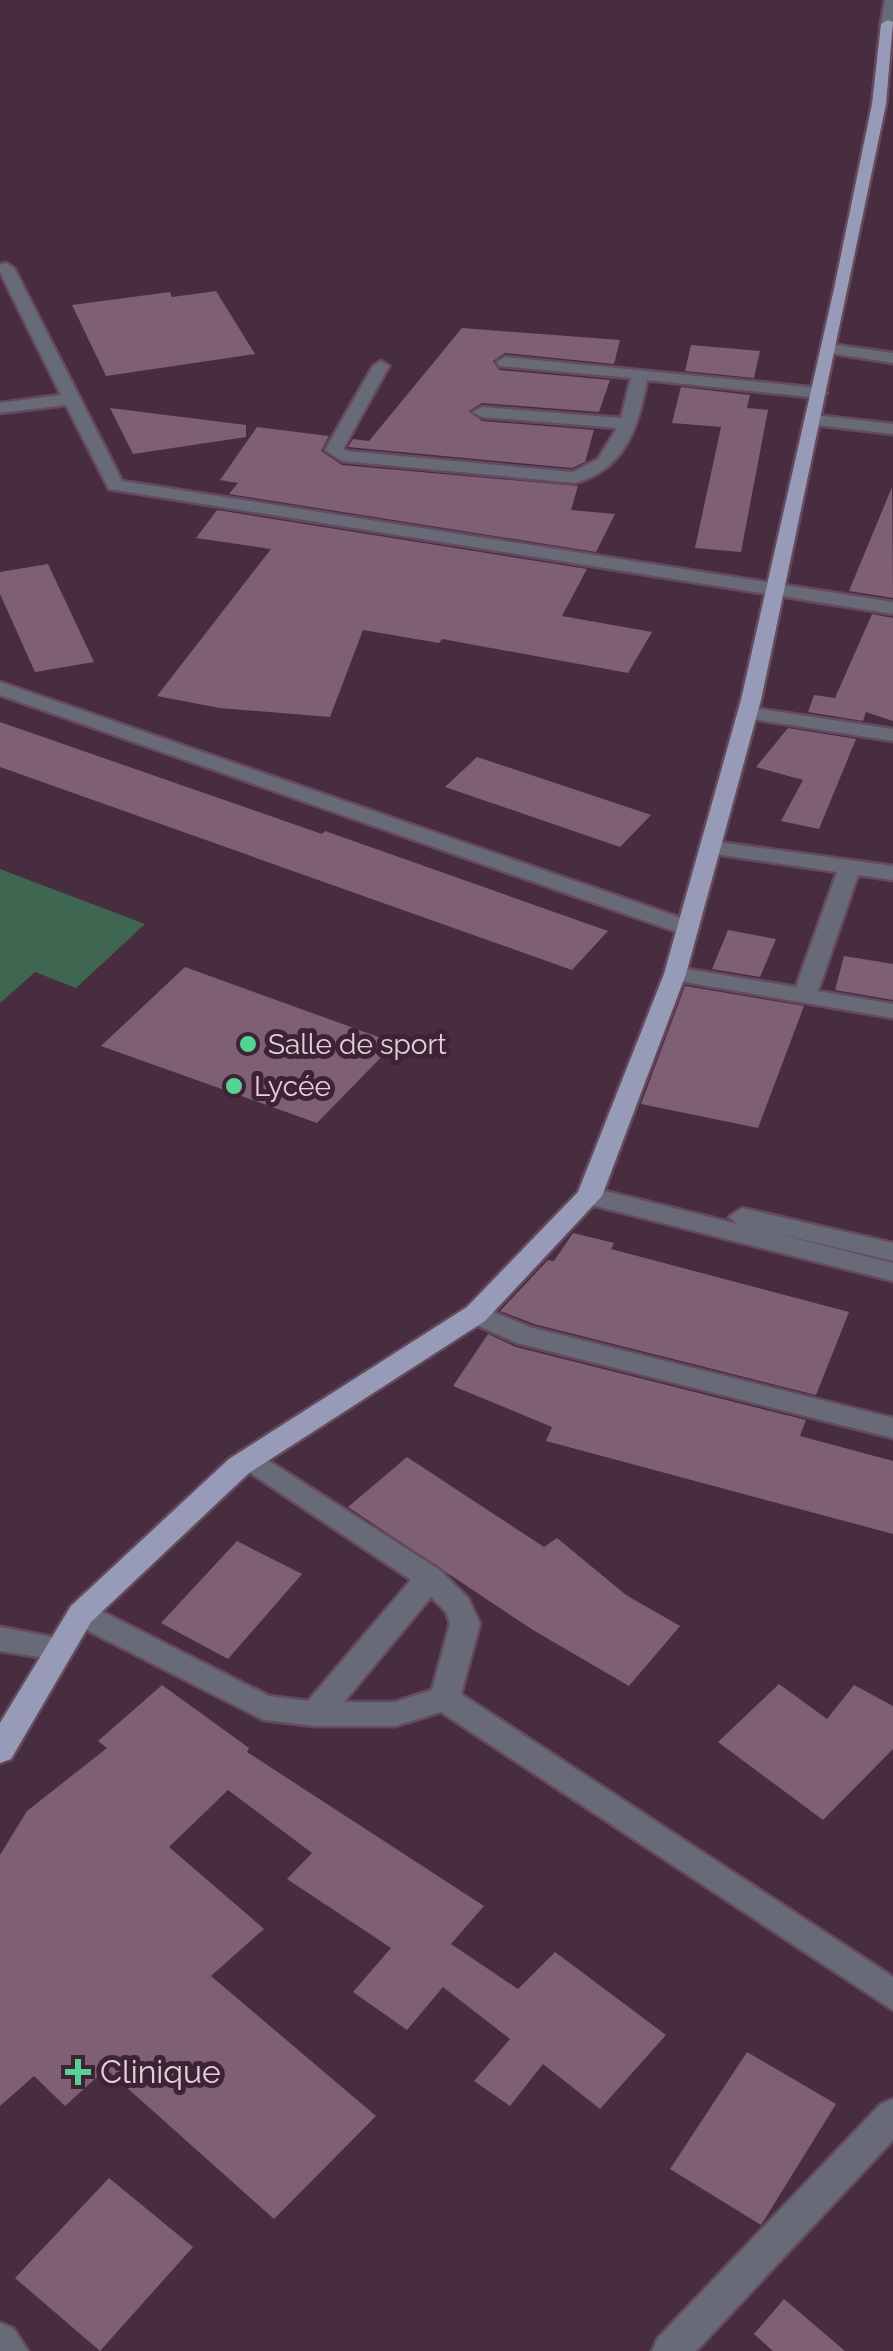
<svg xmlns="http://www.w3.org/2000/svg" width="893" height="2351" viewBox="0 0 893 2351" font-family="Raleway,sans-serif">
  <rect width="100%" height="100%" fill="#482d40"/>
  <path fill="#3f6650" d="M0 869 145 924 76 988 35 972 0 1003Z"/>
  <path fill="#7e5f74" d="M216 291 255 354 106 376 72 305 170 292 172 297Z
    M462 328 620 340 614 364 505 353 493 361 499 370 610 380 599 412 482 403 469 411 482 421 594 430 585 462 572 468 348 447 353 439 369 441Z
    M691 345 760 351 754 378 685 371Z
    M681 387 750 395 747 408 768 410 741 552 695 548 721 427 672 423Z
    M110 408 246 425V437L133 454Z
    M257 427 329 436 321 451 342 465 578 486 571 510 615 514 596 552 229 494 238 483 220 480Z
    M892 487 893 598 849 591Z
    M217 510 587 569 562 616 652 632 628 673 442 639 439 643 363 630 330 717 220 708 157 696 271 549 196 538Z
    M48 564 94 662 35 672 0 594V572Z
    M872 614 893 618V721L866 712 863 721 808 712 814 695 835 698Z
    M0 722 322 834 325 831 608 931 572 970 0 767Z
    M788 728 856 739 819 829 781 821 803 780 756 767Z
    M477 757 651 815 620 847 445 787Z
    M728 930 776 939 760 977 712 969Z
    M844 956 893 964V1000L835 990Z
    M185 967 395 1043 317 1123 101 1046Z
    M685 986 804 1006 758 1128 641 1104Z
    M573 1233 614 1243 611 1249 849 1312 816 1395 534 1324 500 1311 548 1260 554 1261Z
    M488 1334 516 1347 806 1420 800 1436 893 1461V1534L546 1441 552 1427 453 1386Z
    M407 1457 544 1547 557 1538 626 1595 680 1626 629 1686 533 1630 348 1507Z
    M237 1541 302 1574 228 1659 161 1623Z
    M779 1684 827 1719 854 1685 893 1706V1749L823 1820 718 1742Z
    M162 1685 249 1748 247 1752 484 1906 451 1944 518 1989 555 1952 666 2035 600 2109 543 2064 510 2106 474 2081 510 2039 443 1987 407 2030 353 1992 391 1948 287 1879 312 1853 228 1790 169 1847 264 1929 211 1976 376 2116 274 2219 106 2069 65 2106 34 2076 0 2106V1855L27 1811 107 1748 98 1741Z
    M747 2052 836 2104 761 2225 670 2169Z
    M109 2178 193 2247 100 2351 15 2278Z
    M784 2299 845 2351H773L754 2334Z"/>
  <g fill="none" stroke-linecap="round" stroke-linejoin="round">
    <g stroke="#644a5c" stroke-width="5">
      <path id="minor" d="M885 0H893V26L888 28 881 24Z
        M6 263 14 268 122 481 893 602V614L109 489 66 405 0 413V403L61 395 0 272V265Z
        M829 344 893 353V363L823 352V346Z
        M505 357 819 388 827 393 819 398 647 380C639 425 626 469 575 483L342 461 325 450 373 366 381 361 389 366 343 449 347 451 573 472 598 459 617 428 482 417 473 412 482 407 621 418 631 378 499 366 497 362Z
        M814 415 893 424V434L808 424V416Z
        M0 682 696 923 699 928 688 935 680 933 0 695Z
        M747 707 893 729V741L740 717 737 713Z
        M710 841 893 866V880L858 875 818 991 893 1004V1018L667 979 664 974 675 967 796 987 837 872 702 852 699 847Z
        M589 1187 737 1224 729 1217 742 1208 893 1243V1261L754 1228 893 1263V1281L580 1202 576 1196 580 1190Z
        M476 1305 533 1328 893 1418V1438L517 1343 467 1321 463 1314 467 1307Z
        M250 1449 440 1570 468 1598 480 1624 461 1694 893 1977V2010L441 1712 395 1726H315L264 1720 71 1622 66 1614 71 1606 81 1602 91 1606 269 1696 308 1701 411 1580 240 1466 236 1459 240 1452ZM431 1597 446 1612 450 1624 432 1690 395 1702H344Z
        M0 1627 69 1640 73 1648 69 1656 58 1660 0 1651Z
        M893 2099V2140L696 2351H652L658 2338 881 2104Z
        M0 2323 13 2328 28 2351H0Z"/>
    </g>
    <g stroke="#644a5c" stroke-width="5">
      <path id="major" d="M888 20 893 22 886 104 761 700 686 974 602 1196 485 1321 249 1473 91 1622 11 1759 0 1763V1723L71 1606 229 1459 467 1307 578 1192 664 974 741 700 834 289 872 104 881 24Z"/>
    </g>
    <use href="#minor" fill="#686a78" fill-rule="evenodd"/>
    <use href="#major" fill="#979bb8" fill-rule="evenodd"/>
  </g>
  <g fill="#54d395" stroke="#3e2335" stroke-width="4">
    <circle cx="248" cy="1044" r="10"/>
    <circle cx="234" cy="1086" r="10"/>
    <path d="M73 2057h10v10h10v10h-10v10h-10v-10h-10v-10h10z"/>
  </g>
  <g text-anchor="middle" stroke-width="10" stroke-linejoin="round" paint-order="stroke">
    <g font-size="28" fill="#e2d0dc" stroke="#3e2335" text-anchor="start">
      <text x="268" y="1054">Salle de sport</text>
      <text x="254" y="1096">Lycée</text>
    </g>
    <g font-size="32" fill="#e2d0dc" stroke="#3e2335" text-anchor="start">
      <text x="100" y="2083">Clinique</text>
    </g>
  </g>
</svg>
